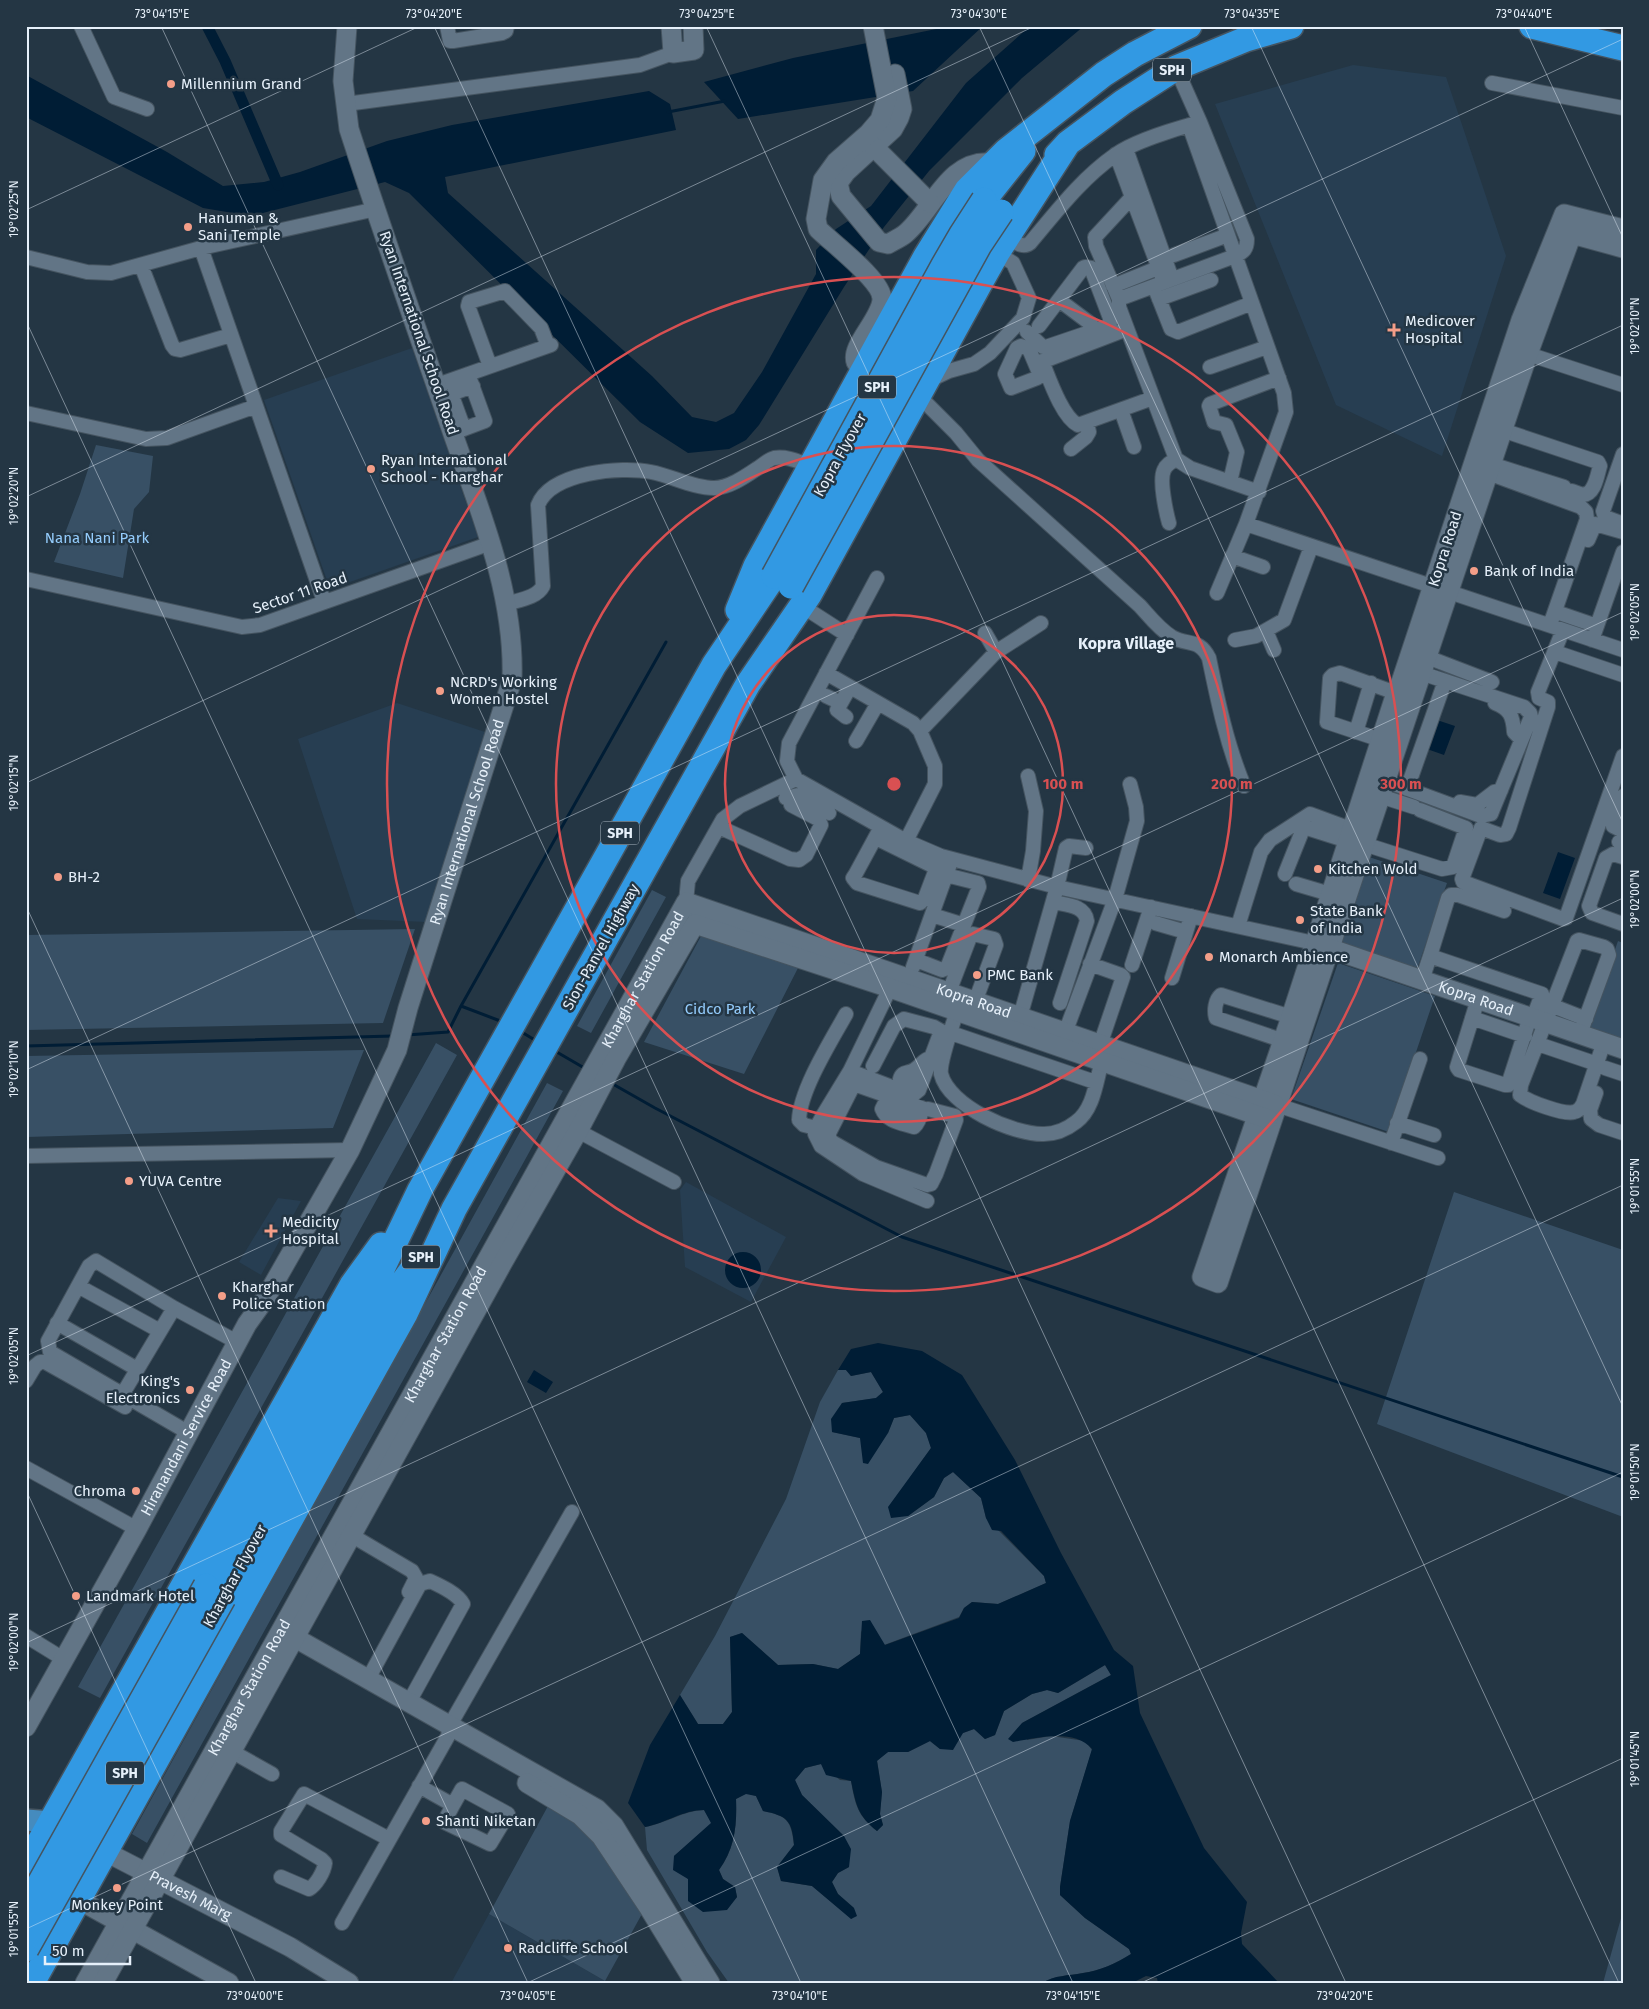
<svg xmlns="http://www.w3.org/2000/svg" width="1649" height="2009" viewBox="0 0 1649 2009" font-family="'Fira Sans',sans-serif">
  <rect width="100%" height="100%" fill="#243644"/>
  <path fill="#273e52" d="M1353 65 1446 77 1506 256 1442 456 1336 405 1215 104Z
    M412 348 478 537 330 589 264 400Z
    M397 703 488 733 427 922 357 919 298 739Z
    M686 1182 786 1237 751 1302 685 1267 680 1190Z
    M278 1198 301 1201 261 1275 239 1262Z
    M489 1914 605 1981 604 1983H451Z"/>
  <path fill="#385065" d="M96 445 153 456 149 492 134 509 123 578 54 562 80 494Z
    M1366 856 1447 883 1417 969 1337 942Z
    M652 890 666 897 591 1033 577 1026Z
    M415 929 383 1023 26 1030V935Z
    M701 936 798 968 744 1074 644 1042Z
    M1618 941 1623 943V1039L1588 1027Z
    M1338 963 1435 996 1389 1132 1291 1099Z
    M436 1043 457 1055 100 1698 78 1687Z
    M364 1050 333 1128 26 1137V1056Z
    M547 1083 563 1091 147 1843 132 1834Z
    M1454 1192 1623 1250V1517L1377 1424Z
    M838 1370H846L851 1376 871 1372 883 1392 876 1398 842 1403 832 1432 860 1438 888 1433 894 1418 910 1415 926 1433 931 1448 911 1476 908 1516 934 1497 944 1478 953 1472 981 1498 986 1518 1044 1576 1046 1583 998 1604 972 1602 964 1608 959 1617 884 1645 870 1621 861 1632 860 1654 838 1669 813 1664 778 1665 742 1633 730 1637 732 1712 723 1724H698L680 1695 715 1636 786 1499 820 1402Z
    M1105 1665 1111 1675 1022 1723 1027 1740 1051 1736 1085 1741 1092 1750 1070 1821 1060 1887V1895L1085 1918 1129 1949 1131 1954C1117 1963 1099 1971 1083 1973 1068 1976 1055 1975 1042 1983H729L707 1952 647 1850 645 1827C667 1823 682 1811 704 1810L712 1823 674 1856 688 1879 726 1910 737 1897 735 1887 723 1879 719 1870C735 1849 737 1825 736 1799L746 1793 756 1796 763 1811C787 1816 791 1820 794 1845L777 1867 781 1881 812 1886 852 1919 854 1908 838 1894 832 1882 838 1873 849 1867 844 1836 802 1795 795 1780 805 1768 821 1764 840 1780 851 1781C855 1805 858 1816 877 1831L883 1825 880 1814 882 1792 877 1760 888 1752H908L930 1741 940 1749 963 1733 974 1729 985 1739 995 1735 1004 1711 1032 1694 1047 1690 1058 1693Z
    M548 1806 579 1820 643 1912 605 1981 489 1914Z
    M1623 1911V1983H1603Z"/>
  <path fill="#001d35" d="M951 26H983L913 91 738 119 704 82 793 58Z
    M1030 26H1084L1022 78 929 171 884 227 844 287 759 425 746 440 729 449 688 453 640 422 409 193 385 182 251 216 203 208 26 117V75L167 152 223 186 264 182 300 172 387 141 452 125 649 91 670 104 676 130 445 177 448 193 652 376 692 417 716 422 734 413 762 372 816 274V250L836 229 871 206 966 83Z
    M1437 720 1455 726 1444 755 1427 749Z
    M1558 852 1575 858 1560 899 1543 893Z
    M725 1270a18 18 0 1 1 36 0a18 18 0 1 1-36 0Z
    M878 1343 922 1351 962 1375 1015 1460 1061 1553 1114 1650 1133 1666 1140 1713 1204 1848 1247 1902 1241 1933 1242 1944 1279 1983H1158L1157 1978 1146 1976 1132 1983H1042C1055 1975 1068 1976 1083 1973 1099 1971 1117 1963 1131 1954L1129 1949 1085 1918 1060 1895V1887L1070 1821 1092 1749C1074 1728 1037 1738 1013 1742L1008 1739 1022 1723 1111 1675 1105 1665 1058 1693 1047 1690 1032 1694 1004 1711 995 1735 985 1739 974 1729 963 1733 953 1750 940 1749 930 1741 908 1752H888L877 1761 882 1792 880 1814 883 1825 877 1831C858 1816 856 1805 851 1781L826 1775 821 1764 805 1768 795 1780 802 1795 844 1836 851 1849 849 1867 838 1873 832 1882 838 1894 854 1908 857 1916 851 1919 812 1886 781 1881 777 1867 794 1845C792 1820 787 1816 763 1811L756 1796 746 1794 736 1799C737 1825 735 1848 719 1870L723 1879 735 1887 737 1897 727 1910 703 1912 688 1901V1879L673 1870 674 1856 711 1823 704 1810C683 1810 666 1823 645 1827L628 1803 650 1745 680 1695 698 1724H723L732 1712 730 1637 742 1633 778 1665 813 1664 838 1669 860 1654 862 1621 870 1620 885 1645 959 1618 964 1608 972 1602 998 1604 1046 1583 1044 1576 1001 1531 992 1530 986 1518 981 1498 953 1472 944 1478 934 1497 908 1516 891 1518 888 1507 931 1448 926 1433 910 1415 894 1418 888 1433 868 1464 863 1463 860 1438 832 1432 831 1419 842 1403 876 1398 883 1392 871 1372 851 1376 846 1370H838L851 1349Z
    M534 1370 553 1382 546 1393 527 1382Z"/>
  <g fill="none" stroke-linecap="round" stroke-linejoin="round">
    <path stroke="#001d35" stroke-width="3" d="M668 112 725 101
      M461 1006 666 642
      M520 1031 538 1042
      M407 1035 448 1032 461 1006 503 1022
      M26 1046 393 1036
      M555 1051 586 1069
      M611 1083 655 1108 902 1237 1623 1477"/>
    <path stroke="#001d35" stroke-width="11" d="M207 26 225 61 278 185"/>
    <g stroke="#455460" stroke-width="16">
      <path id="street" d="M81 26 114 97 147 109
        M447 26 450 41H453L502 33 506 31 507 26
        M1176 68 1200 122 1247 239C1247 249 1244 252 1235 256L1119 299V307L1176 459 1190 468 1259 492
        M1492 83 1623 108
        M346 104 640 65 673 53
        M1189 125 1284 393 1286 412 1246 524 1623 650
        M1126 149 1172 279
        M1116 154 1132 197
        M1008 237C1016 242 1022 249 1030 243 1057 211 1081 179 1115 155 1133 142 1175 129 1197 123
        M201 248 324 601
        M1174 255 1228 235
        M26 257 87 272 111 273 201 248 376 209
        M141 265 172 345 175 349 180 350 231 335
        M1113 286 1158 268
        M1154 286 1171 329 1178 332 1252 303
        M1119 299 1096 246 1095 237 1132 197 1164 282
        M1159 299 1211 280
        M1059 300 1091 324
        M1027 332 1043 347H1046L1108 326 1110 323V318L1091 268 1085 267 1083 268 1039 326
        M1021 346 1029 349 1040 375 1037 378 1011 388 1005 374 1017 348Z
        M1528 354 1623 385
        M1042 361C1049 378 1062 417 1078 425L1153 398
        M1036 364 1127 329
        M490 366 468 306 469 302 505 291 541 328 548 346
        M1210 367 1267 347
        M928 381 949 371 974 364 990 353 1023 318 1029 298 1013 263 997 253
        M437 385 551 345
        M919 396 956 433 978 460 1140 606C1150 617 1159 629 1172 637 1188 646 1199 638 1209 658 1218 702 1227 745 1244 786
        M1121 410 1134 447
        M26 413 146 439 167 438 256 406
        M464 429 452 396 454 393 473 386
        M1502 430 1598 462 1600 466C1597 476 1595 494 1583 495L1572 491
        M453 433 485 421 468 374
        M1071 449 1086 437 1089 432 1087 423
        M1491 464 1564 487
        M1488 473 1581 507 1586 512 1587 519 1550 625
        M1230 482 1237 452 1226 425 1214 422 1209 406 1210 404 1279 378
        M1169 523C1166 512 1159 480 1164 470 1166 465 1171 462 1176 459
        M1621 523 1605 517 1603 511 1623 454
        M1588 540 1595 524 1623 532
        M1232 556 1263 567
        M877 578 789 743 787 761 796 779 906 841 941 856 1057 887 1314 943
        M26 579 242 627 260 625 491 543
        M1217 593 1246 524
        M506 604C518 600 537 598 543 586L538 505C551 472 621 466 651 472 672 476 693 488 714 488 729 488 746 476 758 468 763 465 769 459 774 458 788 456 799 462 811 466
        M802 606 847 635
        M1562 614 1597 626
        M1563 630 1538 692 1539 698 1548 702V707L1509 828 1506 834 1500 835 1481 828 1462 879 1463 882 1563 919 1566 918 1623 756
        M1266 631 1274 650
        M985 633 996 652
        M1235 640 1256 636 1284 620 1311 547
        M1592 640 1623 552
        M1555 652 1623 675
        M1427 657 1492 682
        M826 673 913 723 920 731 935 766V784L906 841
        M826 696 841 703
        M1495 703C1510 709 1513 716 1514 732L1521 739
        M846 717 837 710 850 687
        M920 731 996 652 1041 623
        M1356 732 1371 683
        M1381 740 1327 722 1330 678 1333 675 1340 673 1396 693
        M856 741 878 703
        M1378 778 1481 816 1491 814 1493 809 1531 717 1530 713 1524 707 1421 673
        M1407 789 1445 681
        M1380 796 1414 807
        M1623 796 1613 826 1623 831
        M786 798 798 795 829 813
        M1460 802 1477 805 1494 792 1501 790
        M719 827 790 859 799 860 806 855 821 825 818 819 791 805
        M881 827 855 875 853 878 857 883 920 903 925 898 941 856
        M876 838 937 868
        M1619 842 1623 843
        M1364 844 1442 869 1453 867 1466 828 1420 810
        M1623 857 1613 854 1606 858 1589 906 1592 913 1623 924
        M1285 874 1303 829 1307 828 1348 841
        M1028 880 1033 851 1036 811 1028 776
        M1296 884 1330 894
        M1053 902C1066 905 1085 905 1087 921L1060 1003
        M690 910 686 902 688 881 723 819 740 806 796 779
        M932 915 964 925
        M1155 923 1186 932
        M1238 926 1261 852 1270 840 1310 814 1359 832
        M1430 956 1448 898 1451 895H1458L1504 911
        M916 960 942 970 947 968 979 887 978 883 946 875
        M1090 964 1121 975 1123 977 1100 1045
        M1132 965 1151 907
        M913 967 949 867
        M1172 978 1191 916
        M894 980 850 1071 822 1117 816 1128 815 1134 821 1146 863 1174 927 1201
        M1422 980 1430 956 1542 994 1533 1018
        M949 992 970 937 973 934 994 939 996 945 975 1002
        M1478 999 1457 1067 1459 1070 1505 1085H1508L1530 1017
        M1553 1006 1586 1019
        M957 1011C953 1024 939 1063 941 1074 949 1106 1013 1135 1044 1134 1055 1134 1067 1129 1076 1122 1094 1109 1096 1081 1102 1061
        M1020 1017 1057 887 1066 848 1069 846 1086 848
        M1472 1018 1525 1036
        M951 1033 1095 1082
        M1580 1034 1609 955 1607 949 1604 947 1579 940 1577 941 1521 1085 1520 1095C1529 1102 1564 1115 1574 1112 1579 1111 1581 1108 1583 1104L1604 1042
        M1281 1040 1216 1018C1214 1011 1215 1000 1221 995L1291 1017
        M1062 1041 1115 899 1137 821 1136 807 1130 784
        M1538 1044 1597 1064
        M1605 1068 1623 1074
        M850 1071 910 1094H914L919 1090 941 1031 934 1027 904 1019 894 1026 873 1066
        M845 1081 922 1108C921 1114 919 1123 914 1127 902 1123 887 1122 882 1109L884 1105 887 1104 920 1117
        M854 1084 829 1133V1138L832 1142 876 1167 927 1185 931 1184 936 1174 956 1120 955 1116 928 1109
        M921 1085 900 1079C902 1071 907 1074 914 1070 921 1066 923 1059 931 1058
        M1596 1093 1590 1110 1591 1119 1599 1125 1623 1133
        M1277 1105 1438 1158
        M1397 1123 1434 1135
        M816 1128 804 1125 799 1120C800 1090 831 1041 846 1014
        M578 1131 674 1182
        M1391 1143 1420 1059
        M26 1156 350 1150
        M78 1286 160 1331
        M57 1323 137 1369
        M26 1381 35 1366 40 1362H45L125 1407
        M122 1395 174 1308
        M189 1433 50 1352 48 1341 89 1266 96 1261 174 1308 237 1342
        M26 1468 137 1529
        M351 1535 412 1571 416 1578 409 1592
        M26 1636 65 1660
        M368 1679 420 1584 430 1581C441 1586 458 1594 463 1604L409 1702
        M231 1751 272 1774
        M419 1786 453 1805 444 1822 490 1844 508 1814 462 1789 453 1805
        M281 1877 309 1889C316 1885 324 1872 325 1863L321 1859 281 1835V1831L304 1794 389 1839
        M342 1923 448 1736 450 1725 572 1512"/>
    </g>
    <g stroke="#455460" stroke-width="21">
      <g id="secondary">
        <path d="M671 26 673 53 694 50 693 26"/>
        <path d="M895 74 902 109 899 118 893 129 846 172 838 183 841 196 879 242 888 244C893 241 900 238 905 234 933 211 948 158 992 163"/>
        <path d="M874 147 930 203"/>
        <path d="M1623 229 1564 214 1521 320 1401 682 1396 693 1291 1017 1202 1277 1218 1283 1528 354 1572 234 1623 248"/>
        <path d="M869 371C865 369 858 367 856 362 850 346 882 318 882 299 882 280 832 243 818 229L816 219 823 180 836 162 868 134 880 120 887 98 873 26"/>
        <path id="s1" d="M1317 944 1623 1049"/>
        <path d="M283 1631 597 1809 614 1826 710 1983"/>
        <path id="s2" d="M26 1727 137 1529 247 1324 265 1299 350 1150 397 1050 408 1008 512 680C515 594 481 514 453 434 418 333 382 231 349 129L343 81 347 26"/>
        <path d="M527 1783 580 1815 601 1836 649 1908 695 1983"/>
        <path id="s3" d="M106 1852 290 1947 349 1983"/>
        <path d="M79 1900 229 1983"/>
        <path id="s4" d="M85 1983 686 902 1274 1104"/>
        <path d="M103 1983 502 1264 578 1131 616 1059 695 924 890 988 1268 1119"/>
      </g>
    </g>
    <g stroke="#455460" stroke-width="24">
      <path id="primary" d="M26 1820 52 1822 64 1829"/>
    </g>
    <g stroke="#455460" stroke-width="28">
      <path id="highway" d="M1532 26 1623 48
        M1057 155 1068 143 1123 102 1176 68 1246 39 1291 26
        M984 200 1023 151
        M738 610 756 566 926 256 967 190 1006 151 1104 74 1135 54 1189 26
        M206 1586 370 1294 420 1190 714 665 774 576
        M223 1598 387 1304 416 1264
        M26 1866 352 1285 381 1245
        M32 1983 405 1314 454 1209 748 684 809 595 979 285 997 253 1068 143"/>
    </g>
    <use href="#street" stroke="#627586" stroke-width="14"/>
    <use href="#secondary" stroke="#627586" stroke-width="19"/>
    <use href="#primary" stroke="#458bbe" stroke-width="21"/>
    <use href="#highway" stroke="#3299e3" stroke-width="25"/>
    <g stroke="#455460" stroke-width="28" stroke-linecap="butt">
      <path id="highway-bridge" d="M774 576 944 265 962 234 984 200
        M791 586 979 245 1001 212
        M26 1908 206 1586
        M26 1949 223 1598"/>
    </g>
    <use href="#highway-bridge" stroke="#3299e3" stroke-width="25"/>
  </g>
  <path fill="none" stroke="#e6f0fa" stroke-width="1" stroke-opacity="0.45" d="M161 26 1073 1983M434 26 1346 1983M706 26 1619 1983M979 26 1623 1407M1251 26 1623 823M1524 26 1623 238M26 210 420 26M26 321 801 1983M26 497 1035 26M26 783 1623 39M26 906 528 1983M26 1070 1623 325M26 1356 1623 612M26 1490 256 1983M26 1643 1623 898M26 1929 1623 1185M527 1983 1623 1472M1141 1983 1623 1758"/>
  <g fill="none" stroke="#d95052" stroke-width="2.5">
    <circle cx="894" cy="784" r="169"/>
    <circle cx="894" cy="784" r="338"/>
    <circle cx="894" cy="784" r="507"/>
  </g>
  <g fill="#f49e88" stroke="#243644" stroke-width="2">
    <circle cx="171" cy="84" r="5"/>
    <circle cx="188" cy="227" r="5"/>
    <path d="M1391.5 322.5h5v5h5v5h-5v5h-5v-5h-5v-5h5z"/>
    <circle cx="371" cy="469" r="5"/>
    <circle cx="1474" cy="571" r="5"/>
    <circle cx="440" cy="691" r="5"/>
    <circle cx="1318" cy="869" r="5"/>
    <circle cx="58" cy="877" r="5"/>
    <circle cx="1300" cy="920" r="5"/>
    <circle cx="1209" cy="957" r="5"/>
    <circle cx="977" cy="975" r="5"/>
    <circle cx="129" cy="1181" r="5"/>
    <path d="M268.5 1223.5h5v5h5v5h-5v5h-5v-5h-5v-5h5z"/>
    <circle cx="222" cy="1296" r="5"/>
    <circle cx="190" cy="1390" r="5"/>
    <circle cx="136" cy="1491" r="5"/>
    <circle cx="76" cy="1596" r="5"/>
    <circle cx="426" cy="1821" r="5"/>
    <circle cx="117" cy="1888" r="5"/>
    <circle cx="508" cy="1948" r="5"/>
  </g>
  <g text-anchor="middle" stroke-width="5" stroke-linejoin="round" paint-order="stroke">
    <g fill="#243644" stroke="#acb8c3" stroke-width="1">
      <rect x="1153" y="58.5" width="38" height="23" rx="4"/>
      <rect x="858" y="375.5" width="38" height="23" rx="4"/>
      <rect x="601" y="821.5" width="38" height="23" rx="4"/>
      <rect x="402" y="1245.5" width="38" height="23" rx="4"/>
      <rect x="106" y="1761.5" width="38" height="23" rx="4"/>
    </g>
    <g font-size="14" font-weight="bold" fill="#e6f0fa">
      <text x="1172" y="75">SPH</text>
      <text x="877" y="392">SPH</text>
      <text x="620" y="838">SPH</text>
      <text x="421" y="1262">SPH</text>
      <text x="125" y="1778">SPH</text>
    </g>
    <g font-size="15" fill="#e6f0fa" stroke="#243644" text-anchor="start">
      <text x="181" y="89">Millennium Grand</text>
      <text x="198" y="223">Hanuman &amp;<tspan x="198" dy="17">Sani Temple</tspan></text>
      <text x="1405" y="326">Medicover<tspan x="1405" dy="17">Hospital</tspan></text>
      <text x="381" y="465">Ryan International<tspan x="381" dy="17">School - Kharghar</tspan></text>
      <text x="1484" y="576">Bank of India</text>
      <text x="450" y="687">NCRD's Working<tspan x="450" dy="17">Women Hostel</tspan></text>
      <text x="1328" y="874">Kitchen Wold</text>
      <text x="68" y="882">BH-2</text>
      <text x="1310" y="916">State Bank<tspan x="1310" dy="17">of India</tspan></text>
      <text x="1219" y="962">Monarch Ambience</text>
      <text x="987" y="980">PMC Bank</text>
      <text x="139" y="1186">YUVA Centre</text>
      <text x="282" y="1227">Medicity<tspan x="282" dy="17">Hospital</tspan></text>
      <text x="232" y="1292">Kharghar<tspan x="232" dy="17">Police Station</tspan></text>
      <text x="180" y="1386" text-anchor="end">King's<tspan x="180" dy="17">Electronics</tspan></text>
      <text x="126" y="1496" text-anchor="end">Chroma</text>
      <text x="86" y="1601">Landmark Hotel</text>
      <text x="436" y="1826">Shanti Niketan</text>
      <text x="117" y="1910" text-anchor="middle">Monkey Point</text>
      <text x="518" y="1953">Radcliffe School</text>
    </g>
    <g font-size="15" fill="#e6f0fa" stroke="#243644">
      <text transform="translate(419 333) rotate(71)" y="5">Ryan International School Road</text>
      <text transform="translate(840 455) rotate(-61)" y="5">Kopra Flyover</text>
      <text transform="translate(1445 549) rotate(-72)" y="5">Kopra Road</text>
      <text transform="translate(300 593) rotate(-19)" y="5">Sector 11 Road</text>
      <text dy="5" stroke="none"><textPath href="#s2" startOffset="1011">Ryan International School Road</textPath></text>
      <text transform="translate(601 947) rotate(-61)" y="5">Sion-Panvel Highway</text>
      <text dy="5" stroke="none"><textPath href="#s4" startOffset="1148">Kharghar Station Road</textPath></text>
      <text dy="5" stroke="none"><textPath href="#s1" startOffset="168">Kopra Road</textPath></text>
      <text dy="5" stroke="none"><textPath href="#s4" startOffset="1541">Kopra Road</textPath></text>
      <text dy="5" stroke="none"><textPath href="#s4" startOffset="742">Kharghar Station Road</textPath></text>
      <text dy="5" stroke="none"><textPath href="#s2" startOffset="331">Hiranandani Service Road</textPath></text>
      <text transform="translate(235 1576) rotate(-61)" y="5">Kharghar Flyover</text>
      <text dy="5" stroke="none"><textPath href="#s4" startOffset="338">Kharghar Station Road</textPath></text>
      <text dy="5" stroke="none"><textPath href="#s3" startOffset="95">Pravesh Marg</textPath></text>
    </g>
    <g font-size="15" fill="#94ccfc" stroke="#243644">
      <text x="97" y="543">Nana Nani Park</text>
      <text x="720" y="1014">Cidco Park</text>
    </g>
    <g font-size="16" font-weight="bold" fill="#e6f0fa" stroke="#243644">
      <text x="1126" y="649">Kopra Village</text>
    </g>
  </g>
  <circle cx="894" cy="784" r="8" fill="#d95052" stroke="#243644" stroke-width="2.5"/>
  <g font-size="15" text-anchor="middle" font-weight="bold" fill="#d95052" stroke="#243644" stroke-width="5" stroke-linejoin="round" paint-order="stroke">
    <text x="1063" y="789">100 m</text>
    <text x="1232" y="789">200 m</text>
    <text x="1401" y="789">300 m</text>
  </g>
  <rect width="1649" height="2009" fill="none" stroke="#243644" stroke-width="55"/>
  <path d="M45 1956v8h85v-8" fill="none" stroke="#e6f0fa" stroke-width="2.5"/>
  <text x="52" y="1956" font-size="15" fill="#e6f0fa" stroke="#243644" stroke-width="4" paint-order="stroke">50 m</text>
  <rect x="28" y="28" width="1594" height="1954" fill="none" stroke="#e6f0fa" stroke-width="2"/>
  <g font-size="12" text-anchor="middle" fill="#e6f0fa">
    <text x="162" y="18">73°04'15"E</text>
    <text x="434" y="18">73°04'20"E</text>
    <text x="707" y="18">73°04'25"E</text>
    <text x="979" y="18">73°04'30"E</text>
    <text x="1252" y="18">73°04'35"E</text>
    <text x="1524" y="18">73°04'40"E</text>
    <text transform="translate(14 209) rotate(-90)" y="4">19°02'25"N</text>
    <text transform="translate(1635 326) rotate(-90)" y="4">19°02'10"N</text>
    <text transform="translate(14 496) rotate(-90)" y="4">19°02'20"N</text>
    <text transform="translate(1635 612) rotate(-90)" y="4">19°02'05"N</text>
    <text transform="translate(14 783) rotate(-90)" y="4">19°02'15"N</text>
    <text transform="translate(1635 899) rotate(-90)" y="4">19°02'00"N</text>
    <text transform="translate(14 1069) rotate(-90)" y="4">19°02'10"N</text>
    <text transform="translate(1635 1186) rotate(-90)" y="4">19°01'55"N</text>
    <text transform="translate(14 1356) rotate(-90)" y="4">19°02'05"N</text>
    <text transform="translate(1635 1472) rotate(-90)" y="4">19°01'50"N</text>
    <text transform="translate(14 1642) rotate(-90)" y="4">19°02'00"N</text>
    <text transform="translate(1635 1759) rotate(-90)" y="4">19°01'45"N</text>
    <text transform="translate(14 1929) rotate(-90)" y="4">19°01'55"N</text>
    <text x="255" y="2000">73°04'00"E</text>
    <text x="528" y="2000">73°04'05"E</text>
    <text x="800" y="2000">73°04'10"E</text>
    <text x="1073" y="2000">73°04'15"E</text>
    <text x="1345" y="2000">73°04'20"E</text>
  </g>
</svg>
